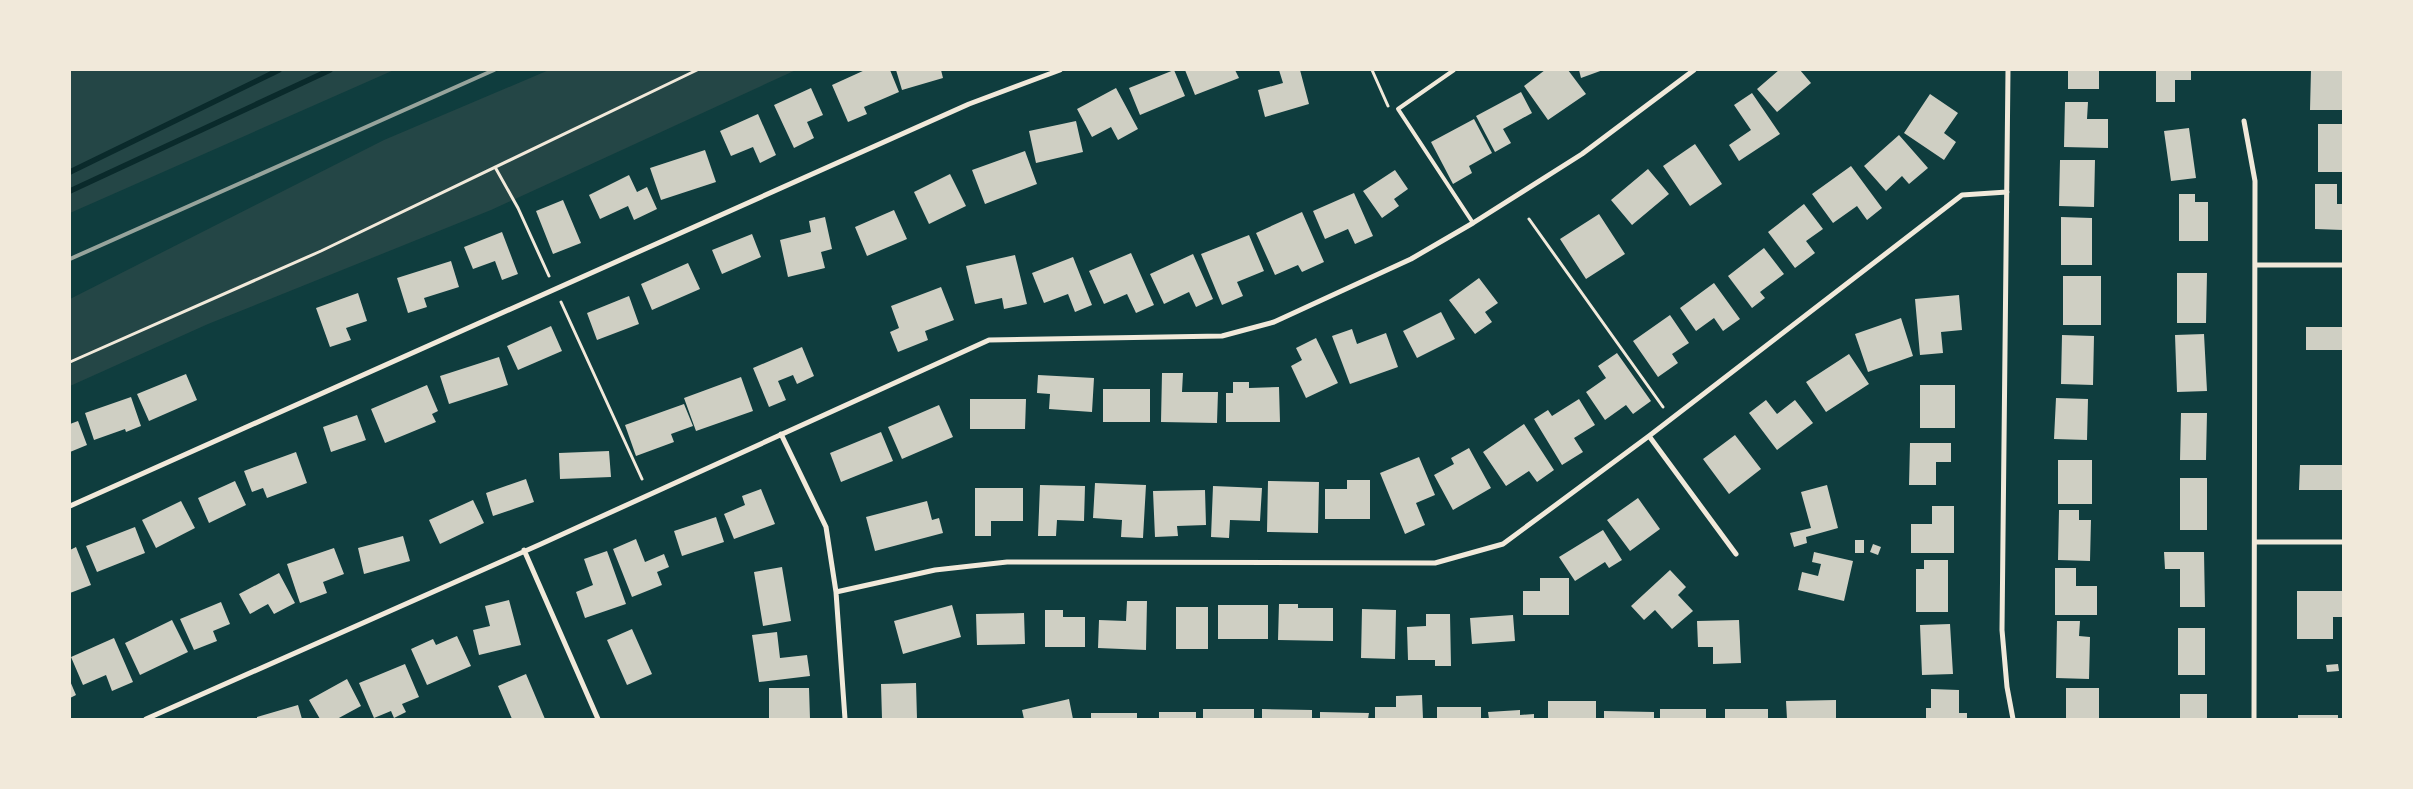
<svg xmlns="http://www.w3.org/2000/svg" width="2413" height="789" viewBox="0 0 2413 789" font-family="Inter,sans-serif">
  <rect width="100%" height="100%" fill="#0f3d3e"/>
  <path fill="#244646" d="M70 70H394L70 213Z
    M549 70H796L491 210 208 324 70 386V299L384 140Z"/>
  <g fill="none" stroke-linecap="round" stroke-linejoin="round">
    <path stroke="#0a2a2b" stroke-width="5.5" d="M70 172 279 70
      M70 191 330 70"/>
  </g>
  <path fill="#cfcfc3" d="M865 70H890L899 92 864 107 867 114 848 122 832 85Z
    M896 70H941L943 78 902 90Z
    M1174 70 1185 96 1140 115 1129 88Z
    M1185 70H1235L1239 78 1195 95Z
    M1279 70H1300L1309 104 1265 117 1258 90 1283 83Z
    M1545 70H1568L1586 94 1548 120 1524 86Z
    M1579 70H1603L1581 78Z
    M1779 70H1800L1811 83 1777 112 1757 89Z
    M2068 70H2099V89H2068Z
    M2156 70H2191V80H2175V102H2156Z
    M2311 70H2343V110H2310Z
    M811 88 823 115 807 122 814 138 794 148 774 105Z
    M1116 88 1138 129 1118 140 1111 127 1092 137 1077 109Z
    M1521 92 1532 113 1503 129 1511 143 1495 152 1476 116Z
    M1752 93 1780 134 1739 161 1729 145 1751 130 1734 105Z
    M1930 94 1958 113 1944 133 1956 142 1944 160 1904 133Z
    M2065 102H2088L2087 119H2108V148L2064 147Z
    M758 114 776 155 760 163 753 147 731 156 720 131Z
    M1474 119 1492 153 1469 166 1472 173 1453 184 1431 142Z
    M1076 121 1083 152 1036 163 1029 131Z
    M2318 124H2343V172H2318Z
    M2189 128 2196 178 2171 181 2164 131Z
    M1899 135 1928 168 1909 184 1902 176 1886 191 1864 166Z
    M1695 144 1722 184 1690 206 1663 166Z
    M705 150 716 182 661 200 650 168Z
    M1025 151 1037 184 985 204 972 170Z
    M2060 160H2095L2094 207 2059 206Z
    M1851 166 1882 208 1867 220 1857 206 1833 223 1812 194Z
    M1648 169 1669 194 1632 225 1611 200Z
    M1395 170 1408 189 1394 199 1399 206 1382 218 1363 191Z
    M950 174 966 206 929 224 914 192Z
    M629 175 637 192 647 187 657 209 634 220 628 206 600 219 589 195Z
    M2315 184H2337V204H2343V230L2315 229Z
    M1354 193 1373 236 1355 244 1348 229 1325 239 1313 211Z
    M2179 194H2195V202H2208V241H2179Z
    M563 200 581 243 553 254 536 211Z
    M1804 204 1823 229 1806 241 1815 253 1795 268 1768 232Z
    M894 210 907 239 867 256 855 227Z
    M1302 212 1324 262 1302 272 1298 265 1275 275 1256 233Z
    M1599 214 1625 254 1586 279 1560 239Z
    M825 217 832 249 821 252 825 268 788 277 780 240 811 232 809 221Z
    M2061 217 2092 218V265H2061Z
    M502 232 518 274 502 280 495 261 473 269 464 247Z
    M752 234 761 257 722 274 712 250Z
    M1249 235 1264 271 1237 282 1243 296 1222 305 1201 254Z
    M1764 248 1784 274 1760 292 1765 298 1752 308 1728 276Z
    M1131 253 1154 305 1136 313 1127 294 1104 304 1089 271Z
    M1193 254 1213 299 1196 307 1189 292 1164 304 1150 274Z
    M1015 255 1027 304 1004 309 1002 298 975 304 966 266Z
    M1073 257 1092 305 1075 312 1068 294 1044 303 1032 273Z
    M451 261 459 287 424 298 427 307 408 313 397 278Z
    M688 263 700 289 652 310 641 284Z
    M2177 273H2207L2206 323H2177Z
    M2063 276H2101V325H2063Z
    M1479 278 1498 303 1485 312 1492 322 1475 334 1449 300Z
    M1714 283 1740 319 1723 331 1714 318 1696 331 1680 308Z
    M941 287 954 320 925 331 928 340 898 352 890 332 899 328 891 306Z
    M358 293 367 321 346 328 351 340 330 347 316 308Z
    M1959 295 1962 330 1941 332 1943 353 1920 355 1915 299Z
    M629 296 639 324 597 340 587 313Z
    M1441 312 1455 339 1417 358 1403 331Z
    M1670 315 1689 343 1672 354 1678 363 1658 377 1633 341Z
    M1901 318 1913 356 1868 372 1855 334Z
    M551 326 562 351 518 370 507 346Z
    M2306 327H2343V350H2306Z
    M1352 329 1357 344 1386 333 1398 367 1350 384 1332 336Z
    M2204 334 2207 391 2177 392 2175 335Z
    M2062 335 2094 336 2093 385 2061 384Z
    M1316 338 1338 383 1306 398 1291 366 1302 360 1296 348Z
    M802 347 814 376 797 384 793 375 778 381 786 400 769 407 753 368Z
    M1617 353 1651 401 1633 414 1626 405 1605 420 1586 392 1606 378 1598 366Z
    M1849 354 1869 384 1826 412 1806 382Z
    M499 357 508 385 449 404 440 376Z
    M1162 373H1183L1182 392H1218L1217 423 1161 422Z
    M186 374 197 400 149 421 137 394Z
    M1038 375 1094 378 1092 412 1049 409 1050 394 1037 393Z
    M741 377 753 411 696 431 684 398Z
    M1233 382H1249V388L1279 387 1280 422H1226V393H1233Z
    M427 385 438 411 432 414 436 422 385 443 371 409Z
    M1920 385H1955V428H1920Z
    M1103 389H1150V422H1103Z
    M131 397 141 426 126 432 125 429 94 440 85 413Z
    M2056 398 2088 399 2087 440 2054 439Z
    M970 399H1026L1025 429H970Z
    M1579 399 1595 425 1574 438 1583 452 1562 465 1534 419 1548 410 1552 416Z
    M1766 400 1777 414 1795 400 1813 423 1777 450 1749 413Z
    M684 404 693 426 671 434 674 442 636 456 625 425Z
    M939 405 953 437 902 459 888 427Z
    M2181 413H2207L2206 460H2180Z
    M357 415 366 440 331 452 323 427Z
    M78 421 87 445 70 452V424Z
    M1524 424 1554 470 1537 482 1529 471 1506 486 1483 452Z
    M881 432 893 461 841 482 830 453Z
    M1735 435 1761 469 1729 494 1703 459Z
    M1910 443H1951V462H1936V485H1909Z
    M1469 448 1491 488 1453 510 1434 475 1454 464 1451 458Z
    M609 451 611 477 560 479 559 453Z
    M296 452 307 483 267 498 263 488 252 492 244 471Z
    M1419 457 1435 495 1416 503 1425 525 1405 534 1380 473Z
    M2058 460H2092V504H2058Z
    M2300 465H2343V490H2299Z
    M2180 478H2207V530H2180Z
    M526 479 534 502 493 516 486 493Z
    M1347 480H1370V519H1325V489H1347Z
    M235 481 246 505 209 523 198 498Z
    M1268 481 1319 482 1318 533 1267 532Z
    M1095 483 1146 485 1143 538 1121 537 1122 520 1093 518Z
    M1040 485 1085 486 1084 521 1057 520 1056 536H1038Z
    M1827 485 1838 528 1806 537 1807 543 1794 547 1790 533 1811 528 1801 492Z
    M1213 486 1262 488 1260 521 1230 520 1229 538 1211 537Z
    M975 488H1023V521H991V536H975Z
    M761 489 775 524 734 539 724 514 745 505 742 496Z
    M1205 490 1206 525 1177 526 1178 536 1155 537 1153 491Z
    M1638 498 1660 529 1630 551 1607 520Z
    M473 500 484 523 440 544 429 520Z
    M181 501 195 528 156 548 142 520Z
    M927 501 932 520 939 518 943 533 875 551 866 517Z
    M1932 506H1954V553H1911V524H1932Z
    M2059 510H2079V520H2091L2090 561 2058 560Z
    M716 517 724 542 682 556 674 531Z
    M135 527 145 553 97 572 86 546Z
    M1603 530 1622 560 1609 568 1605 562 1575 581 1559 557Z
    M403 536 410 561 364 574 358 548Z
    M636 539 645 562 664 554 669 567 657 572 662 585 632 597 613 549Z
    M1855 540H1864V553H1855Z
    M1873 544 1881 547 1878 555 1870 552Z
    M76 547 91 585 70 593V550Z
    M334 548 344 574 323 582 327 593 300 603 287 564Z
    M607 551 626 604 585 618 576 592 593 585 584 559Z
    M1814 552 1853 561 1844 601 1798 590 1802 572 1818 576 1821 564 1812 562Z
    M2164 552H2204L2205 607H2180V569H2165Z
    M1924 560H1948V612H1916V569H1924Z
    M782 567 791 621 763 626 754 572Z
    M2055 568H2076V586H2097V615H2055Z
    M1670 570 1686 587 1678 595 1693 611 1672 629 1655 610 1644 620 1631 606Z
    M279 573 295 603 274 614 268 604 250 614 239 594Z
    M1540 578H1569V615H1523V591H1540Z
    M2297 591H2342V617H2333V639H2297Z
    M509 600 521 645 479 655 473 630 490 626 485 606Z
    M1127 601H1147L1146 650 1098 648 1099 620 1126 621Z
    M221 602 230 624 213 631 217 641 194 650 180 619Z
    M1279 604H1298V608H1333V641L1278 640Z
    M952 605 961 637 903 654 894 621Z
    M1218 605H1268V639H1218Z
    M1176 607H1208V649H1176Z
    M1362 609 1396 610 1395 659 1361 658Z
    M1045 610H1063V617H1085V647H1045Z
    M1024 613 1025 644 977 645 976 614Z
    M1426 614H1450L1451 666H1435V660H1408L1407 627 1426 626Z
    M1513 615 1515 641 1472 644 1470 618Z
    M172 620 188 652 140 675 125 643Z
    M1739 620 1741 663 1713 664V647H1698L1697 621Z
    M2057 621H2080L2079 636 2090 637 2089 679 2056 678Z
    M1950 624 1953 674 1922 675 1920 625Z
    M2178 628H2205V675H2178Z
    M632 629 652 674 627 685 607 640Z
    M777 632 780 658 807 655 810 676 759 682 752 635Z
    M457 636 471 666 427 685 411 649 433 639 436 645Z
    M114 638 133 682 112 691 106 675 83 685 71 657Z
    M405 664 419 697 402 704 406 712 394 718 391 711 374 718 359 683Z
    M2338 664 2339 671 2327 672 2326 665Z
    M526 674 545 719H512L498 686Z
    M347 679 361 706 337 719H320L309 700Z
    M70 681 76 695 70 698Z
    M916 683 917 719H882L881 684Z
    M769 688H809L810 719H769Z
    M2066 688H2099V719H2066Z
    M1931 689 1959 690V713H1967V719H1926V708H1931Z
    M2180 694H2207V719H2180Z
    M1422 695 1423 719H1375V707H1396V696Z
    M1069 699 1073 719H1024L1022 710Z
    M1836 700V719H1787L1786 701Z
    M1548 701H1596V719H1548Z
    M298 705 302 719H257V717Z
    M1437 707H1481V719H1437Z
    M1203 709H1254V719H1203Z
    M1262 709 1312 710V719H1262Z
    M1660 709H1706V719H1660Z
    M1725 709H1768V719H1725Z
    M1520 710V715L1534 714V719H1489L1488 712Z
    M1604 711 1654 712V719H1604Z
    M1159 712H1196V719H1159Z
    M1320 712 1369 713 1368 719H1320Z
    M1091 713H1137V719H1091Z
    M2298 715H2338V719H2298Z"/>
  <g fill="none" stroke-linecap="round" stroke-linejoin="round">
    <path stroke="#f1e9da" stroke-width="3" d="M1372 70 1388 106
      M495 167 518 208 549 276
      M1529 219 1663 407
      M561 302 642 479
      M70 362 321 251 697 70"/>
    <path stroke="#f1e9da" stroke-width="4" d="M1454 70 1398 109 1473 223"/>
    <path stroke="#f1e9da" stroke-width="5" d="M2008 70 2002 630 2007 687 2013 719
      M2244 121 2255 181 2254 719
      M2255 265H2343
      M781 434 826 527 836 592 845 719
      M1649 436 1736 554
      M70 506 969 104 1060 70
      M2255 542H2343
      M524 550 598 719
      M836 592 935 570 1007 562 1435 563 1503 544 1649 436 1962 195 2007 192
      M146 719 541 544 989 340 1222 336 1274 322 1411 259 1473 223 1582 154 1694 70"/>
    <path stroke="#97a49c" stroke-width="4" d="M70 259 494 70"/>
  </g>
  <rect width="2413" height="789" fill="none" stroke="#f1e9da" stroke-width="142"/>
</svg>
